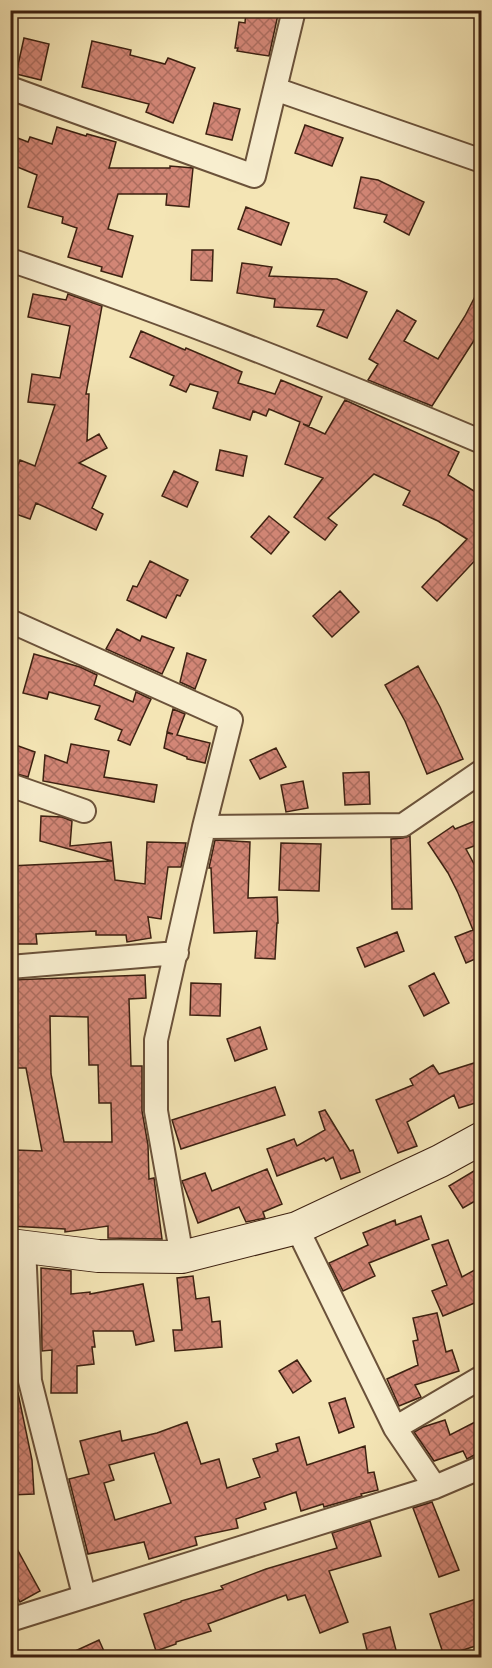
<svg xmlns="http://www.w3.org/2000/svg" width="492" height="1668" viewBox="0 0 492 1668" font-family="'Sorts Mill Goudy',serif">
  <defs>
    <pattern id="building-cross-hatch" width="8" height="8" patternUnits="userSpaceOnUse" patternTransform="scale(1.5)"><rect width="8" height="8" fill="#d28676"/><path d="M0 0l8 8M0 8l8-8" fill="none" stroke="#ac6d5f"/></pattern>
  </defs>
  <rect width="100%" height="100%" fill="#f4e5b5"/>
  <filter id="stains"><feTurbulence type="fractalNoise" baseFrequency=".00333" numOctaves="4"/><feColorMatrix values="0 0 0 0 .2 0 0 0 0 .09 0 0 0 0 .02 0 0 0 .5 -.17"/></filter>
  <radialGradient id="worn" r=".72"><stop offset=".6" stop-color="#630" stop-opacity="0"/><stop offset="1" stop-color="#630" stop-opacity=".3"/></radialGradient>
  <path fill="url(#building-cross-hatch)" stroke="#3d2111" stroke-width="1.5" fill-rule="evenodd" d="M246 10H279L269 56 237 51 238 48H235L239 22 245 23Z
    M24 38 49 44 41 80 16 74Z
    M92 41 131 50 130 55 165 64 168 58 195 68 173 123 146 112 149 104 82 87Z
    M214 103 240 109 232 140 206 134Z
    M305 125 343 138 332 166 295 153Z
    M57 127 86 136 87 134 116 142 109 168H170V166L193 168 189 207 166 205 167 194H118L108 229 133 236 122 277 101 271 102 267 68 257 77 228 62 223 63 217 28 207 37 175 10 164V135L28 142 30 137 52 144Z
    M361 177 378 180 424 202 409 235 384 222 387 215 354 208Z
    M246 207 289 223 281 245 238 229Z
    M192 250H213L212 281 191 280Z
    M242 263 272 267 269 276 337 279 367 292 347 338 317 326 324 310 274 307 275 299 237 293Z
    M482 283V328L432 406 368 380 378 364 369 359 397 310 416 321 404 341 438 359 465 316Z
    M33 294 66 300 68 294 102 306 86 394H89L87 441 99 434 107 448 79 463 106 476 92 508 103 514 96 530 36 503 30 519 10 512V485L20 460 35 466 55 405 28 402 32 374 60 378 70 326 28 317Z
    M141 331 185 350 186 348 242 372 238 383 275 394 281 380 322 397 309 426 303 424 325 434 345 400 459 452 448 475 482 496V553L437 601 422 587 467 539 438 521 403 505 410 491 374 474 328 518 337 525 325 540 294 517 323 478 285 464 300 422 269 409 266 416 253 411 250 420 213 408 218 392 190 384 186 392 170 385 174 376 130 357Z
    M220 450 247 456 243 476 216 470Z
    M174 471 198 482 187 507 162 496Z
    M269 516 289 532 271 554 251 537Z
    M150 561 188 580 180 596 177 595 166 618 127 600 133 586 137 587Z
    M340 591 359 612 332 637 313 616Z
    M117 629 140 641 142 636 174 648 162 674 106 649Z
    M187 653 206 660 195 689 180 682Z
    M34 654 80 667 97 675 94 685 133 702 136 692 151 699 130 745 118 740 122 730 95 719 100 706 49 692 47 699 23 693Z
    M418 666 440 707 463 759 427 774 405 721 385 685Z
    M173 709 185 714 177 735 210 743 205 763 187 759V757L164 748 167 733 173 734 167 732Z
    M10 743 35 752 28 777 10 772Z
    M71 744 109 751 104 777 157 785 154 802 43 781 45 755 67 763Z
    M276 748 286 767 260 779 250 760Z
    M369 772 370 804 345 805 343 773Z
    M303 781 308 808 286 812 281 785Z
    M41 816 62 817 72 821 70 846 111 842 115 880 145 884 147 842 186 843 181 867H168L161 919 148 917 151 938 127 942 126 935H96V931L36 934 37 944H10V866L112 861 40 841Z
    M482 818V843L466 849 482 879V956L466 963 455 937 473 930 458 893 448 873 428 843 453 826 455 829Z
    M410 836 412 909H392L391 839 403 838Z
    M215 840 250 842 248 898 277 897 278 923H277L275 959 255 958 257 931 214 933 211 868H209Z
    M281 843 321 844 319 891 279 890Z
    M397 932 404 951 365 967 357 948Z
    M434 973 449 1003 424 1016 409 986Z
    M145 975 146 998 129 999 131 1066H142V1111L148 1145 149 1179 154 1178 162 1239 108 1238V1226L65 1232V1229L10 1226V1203H14L15 1150 42 1151 26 1068H10V980ZM50 1016 88 1017 89 1065H98L99 1103H111L112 1142H64L51 1074Z
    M191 983 221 984 220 1016 190 1015Z
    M260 1027 267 1049 235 1061 227 1039Z
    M474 1063 482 1084V1101L459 1108 454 1095 407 1122 417 1146 398 1153 376 1100 413 1085 410 1079 433 1065 439 1074Z
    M275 1087 285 1115 181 1149 172 1120Z
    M325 1110 350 1151 353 1150 360 1172 341 1179 333 1157 326 1161 324 1158 277 1176 267 1149 294 1139 297 1146 325 1130 319 1112Z
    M482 1166V1197L463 1208 449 1186Z
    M267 1169 282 1204 263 1212 265 1218 246 1222 239 1207 198 1223 182 1181 205 1173 212 1191Z
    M421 1216 429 1239 369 1263 375 1276 343 1291 329 1263 368 1245 363 1233 395 1220 396 1225Z
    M448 1240 462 1277 482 1266V1300L443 1316 432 1291 447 1285 432 1245Z
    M41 1268 71 1271V1294L90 1292V1294L143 1284 154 1341 136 1345 133 1331H93L95 1347H92L94 1364 77 1366V1393H51L52 1350 42 1351Z
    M193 1276 196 1299 209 1297 212 1322 220 1321 222 1347 175 1351 173 1330H182L177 1278Z
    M437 1313 446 1352 452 1350 459 1371 415 1385 421 1397 399 1406 387 1379 418 1365 413 1341 418 1340 413 1318Z
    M297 1360 311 1381 293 1393 279 1371Z
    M18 1393 32 1460 34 1494 10 1495V1394Z
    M345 1398 354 1427 339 1433 329 1403Z
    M445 1420 450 1435 477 1421 482 1430V1451L467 1459 463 1451 434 1461 414 1432 423 1427Z
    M187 1422 201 1464 219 1459 227 1488 260 1477 253 1459 278 1451 276 1444 299 1437 307 1465 365 1446 368 1473 374 1472 378 1490 361 1494 362 1496 324 1507 323 1504 301 1511 296 1492 264 1503 266 1509 236 1519 238 1528 195 1537 197 1545 149 1559 144 1542 88 1554 69 1479 89 1474 80 1441 120 1431 122 1441 157 1433ZM154 1453 171 1503 115 1520 104 1483 114 1480 109 1465Z
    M432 1502 459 1570 439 1577 413 1508Z
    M370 1521 381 1556 329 1571 348 1622 320 1633 305 1595 288 1600 286 1595 208 1624 211 1631 176 1642V1644L156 1651 144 1614 181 1602V1601L223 1589 221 1586 266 1569 337 1548 332 1533Z
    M10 1536 40 1591 20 1602 10 1584Z
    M482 1597V1616L474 1619 482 1644 444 1656 430 1614Z
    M390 1627 398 1658H369L363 1634Z
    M99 1640 107 1658H60Z"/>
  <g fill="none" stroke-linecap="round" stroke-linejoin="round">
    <g stroke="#6b523a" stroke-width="26">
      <path id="street" d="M10 88 254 176 294 10
        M275 89 482 161
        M10 260C170 314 326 376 482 442
        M10 621 231 720 204 827 156 1040V1111L182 1257
        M10 785 84 811
        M204 827 403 825 482 771
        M10 967 177 953
        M297 1228 395 1428 435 1487
        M24 1246 30 1381 84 1595
        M395 1428 482 1377
        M10 1620 435 1487 482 1467"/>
    </g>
    <g stroke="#3d2111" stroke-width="34">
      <path id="secondary" d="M10 1245 98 1256 182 1257 297 1228 440 1161 482 1138"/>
    </g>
    <use href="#street" stroke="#f8eecf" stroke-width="22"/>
    <use href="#secondary" stroke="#f8eecf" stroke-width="32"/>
  </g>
  <rect width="492" height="1668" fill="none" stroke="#f4e5b5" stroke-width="36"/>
  <rect x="12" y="12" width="468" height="1644" fill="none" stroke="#3d2111" stroke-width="3"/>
  <rect x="18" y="18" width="456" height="1632" fill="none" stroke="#3d2111" stroke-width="1.5"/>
  <rect width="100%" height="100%" filter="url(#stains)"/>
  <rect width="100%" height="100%" fill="url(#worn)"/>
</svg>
